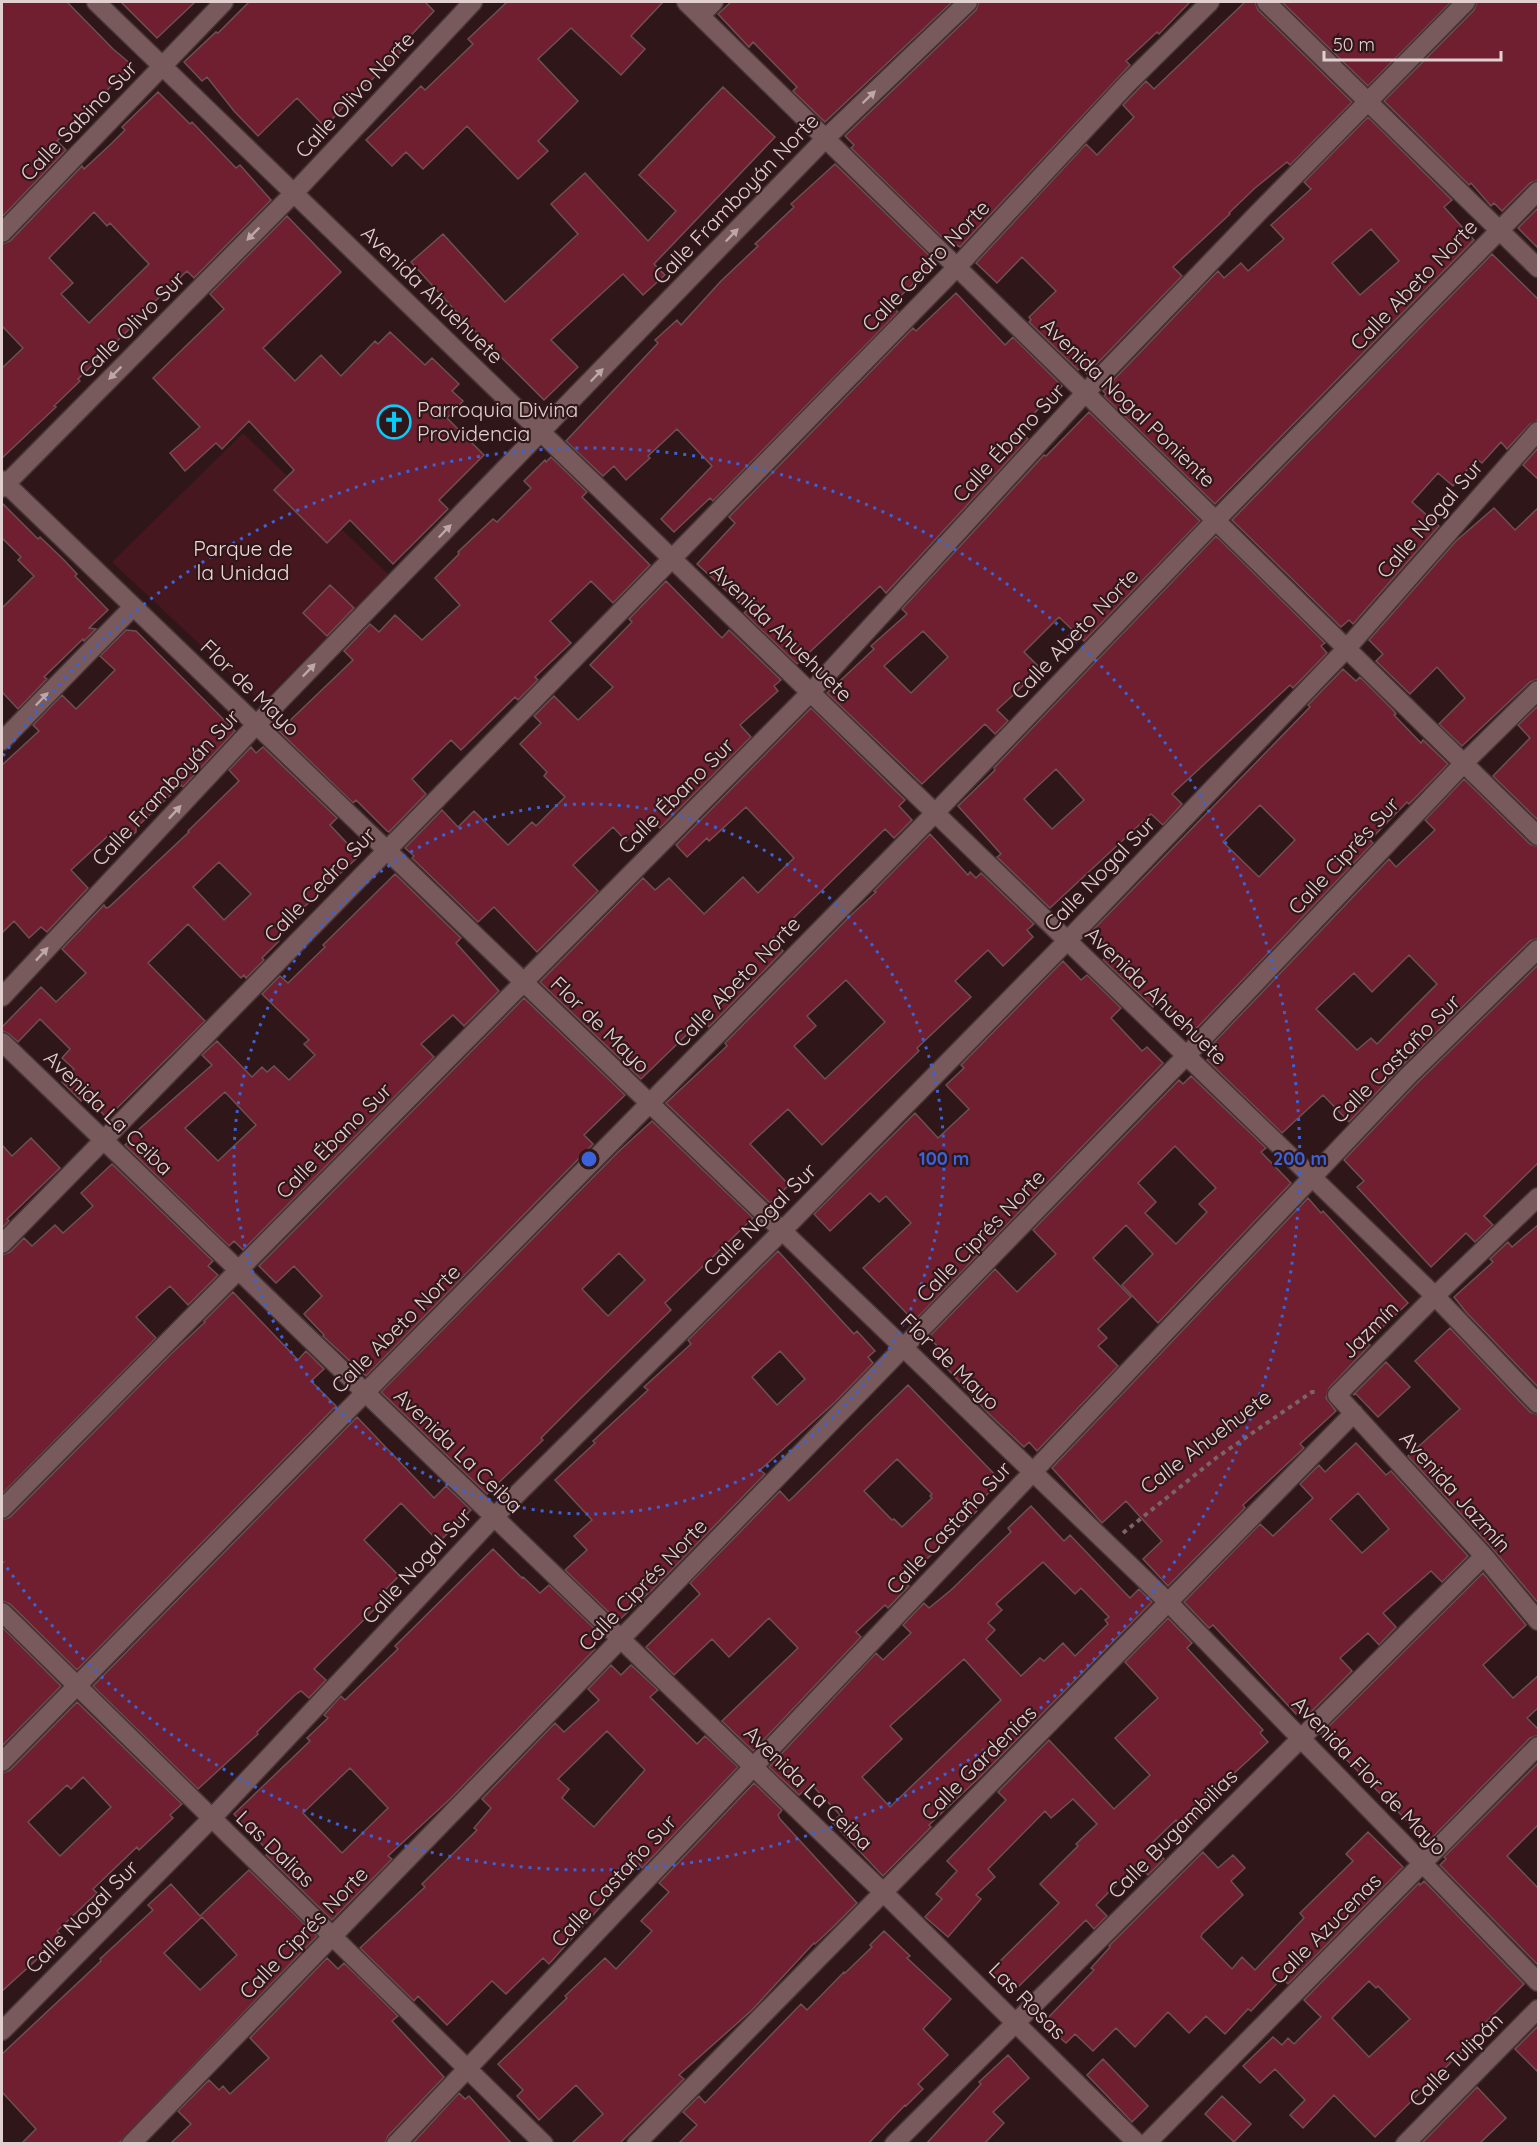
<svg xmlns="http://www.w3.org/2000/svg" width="1540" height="2145" viewBox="0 0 1540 2145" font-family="Quicksand,sans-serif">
  <rect width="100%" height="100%" fill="#2f1619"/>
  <path fill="#46171f" d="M243 433 388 574 262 703 112 562Z"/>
  <path fill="#6f1f2f" stroke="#6e5053" stroke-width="1.5" fill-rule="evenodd" d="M2 2H67L113 49 132 65 57 141 66 150 2 217Z
    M121 2H195L157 38Z
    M249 2H425L434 11 398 49 401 52 346 104 325 127 297 98 258 136 234 111 207 77 202 81 184 62 216 32 218 33Z
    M507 2H663L631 36 645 49 621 75 571 28 538 59 578 101 538 141 548 151 518 179 467 126 423 169 406 152 392 166 366 140 421 86 425 90 473 44 468 39Z
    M731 2H952L825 122 793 91 797 87 753 42 749 47 718 14Z
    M979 2H1190L1159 34 1157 32 1126 61 1130 65 960 247 955 244 952 247 851 148 854 145 845 136 976 10Z
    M1245 2H1255L1258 10 1352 102 1290 165 1287 162 1255 188 1229 213 1230 214 1173 267 1182 276 1087 374 1081 368 1078 370 1029 322 1031 320 1029 317 1056 291 1022 257 997 283 976 263 1086 144 1097 155 1134 117 1123 105 1146 81 1154 89Z
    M1282 2H1451L1368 86Z
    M1477 2H1539V180L1530 183 1502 211 1494 203 1491 206 1471 183 1469 185 1384 101 1474 10Z
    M723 87 775 137 654 264 665 275 643 295 623 274 551 340 578 367 544 400 463 319 411 262 443 234 505 302 578 234 551 204 585 173 648 241 676 211 639 175Z
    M158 92 190 124 192 122 236 168 240 165 271 200 194 278 187 271 150 306 151 308 78 379 80 381 54 406 56 407 2 458V368L23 348 2 326V244L10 241 82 166 84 169 112 143 125 130 122 127ZM94 212 107 226 110 223 149 264 89 323 61 294 73 283 49 258Z
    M1368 117 1452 200 1444 207 1474 240 1215 504 1104 396 1106 394 1103 391 1218 271 1224 278 1241 263 1248 271 1284 239 1271 225 1311 189 1304 182ZM1371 229 1399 261 1360 295 1332 263Z
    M835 164 936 262 891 305 898 312 713 501 710 498 674 532 661 519 712 466 677 429 648 456 650 458 626 480 614 466 603 476 566 441 658 343 655 340 677 320 681 325 721 281 758 246 755 244 794 207 791 204Z
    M1539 207V249L1518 228Z
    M287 216 341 272 263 348 295 381 321 355 341 376 375 341 378 344 390 332 425 365 432 358 459 384 452 391 463 401 447 418 484 455 439 500 448 509 393 564 350 520 327 543 274 490 294 470 249 421 222 449 216 443 185 471 170 453 200 427 153 378 224 309 210 294Z
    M1492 254 1539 300V420L1530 424 1507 449 1501 442 1482 463 1477 459 1453 486 1438 473 1412 502 1439 526 1353 624 1349 620 1341 627 1232 520Z
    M956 293 1005 345 1013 337 1062 386 1018 429 1028 439 886 593 880 586 797 664 744 613 747 610 697 564 735 523 729 517 913 328 916 331Z
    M1089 412 1200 521 1084 641 1059 617 1024 652 1041 669 997 710 1008 721 995 734 985 724 922 784 827 693 874 649 871 646 907 614 902 609 1044 455 1046 456ZM923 631 948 657 911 693 884 666Z
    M1539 447V480L1523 465Z
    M551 457 587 492 582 497 650 565 613 603 591 581 550 621 571 643 535 677 538 680 518 700 515 697 461 750 451 740 412 779 426 794 389 832 387 831 356 800 353 803 279 731 353 660 344 651 370 624 379 632 395 615 422 640 460 605 435 578 459 554 458 552 493 519 497 522 531 488 524 481 545 460 546 462Z
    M2 503 38 539 40 537 64 560 77 574 75 576 108 610 89 628 96 629 84 641 83 639 44 677 47 679 18 709 2 692V608L34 576 18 560 21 557 2 538Z
    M1539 507V679L1530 682 1462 746 1439 724 1465 698 1437 667 1410 694 1376 661 1383 654 1369 640 1456 541 1494 508 1515 530Z
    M1216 536 1325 643 1321 646 1327 653 1293 688 1290 685 1172 794 1182 804 1163 825 1151 814 1050 908 997 857 1001 854 958 806 995 770 994 768ZM1056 769 1084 800 1052 829 1024 799Z
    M666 581 722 638 729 630 781 680 774 686 778 691 740 725 751 737 660 828 650 818 626 841 613 827 573 865 598 891 537 952 494 907 478 922 412 858 414 856 405 848 442 810 458 827 474 811 508 845 532 822 536 826 565 797 544 776 547 772 520 744 541 723 534 716 554 696 578 720 613 687 590 665 632 622 629 619Z
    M330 585 354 608 327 636 303 613Z
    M126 630 136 631 235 731 183 787 181 785 136 828V832L120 846 109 835 71 870 88 888 47 932 41 927 29 938 14 921 2 933V765L39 731 33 725 62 695 76 709 115 670 100 656Z
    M1343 669 1356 681 1360 677 1393 710 1396 714 1394 715 1421 743 1423 740 1448 764 1409 804 1407 802 1370 840 1373 843 1192 1033 1160 1000 1153 1007 1103 960 1112 952 1092 931 1310 707 1308 705ZM1260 805 1295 840 1259 877 1223 842Z
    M1539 705V821L1493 776 1530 738 1518 725Z
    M811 708 905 800 899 806 912 820 894 838 885 829 772 939 783 951 709 1027 703 1019 641 1079 540 982 643 878 655 890 669 878 704 914 743 877 758 893 794 858 746 807 709 841 707 838 687 857 676 845Z
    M251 747 256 753 263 747 337 818 330 825 359 856 302 909 305 912 277 939 279 941 262 958 264 960 246 978 244 975 241 978 188 924 148 963 205 1021 107 1118 86 1097 81 1101 62 1082 74 1069 62 1058 70 1049 40 1019 18 1042 9 1034 2 1031V1027L41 987 56 1002 86 973 62 949 104 905 106 908 109 907 189 832 188 831 239 781 229 770ZM219 862 251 894 224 920 193 887Z
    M1464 779 1530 844 1539 847V938L1530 941 1401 1067 1349 1122 1323 1095 1282 1133 1207 1060 1213 1054 1208 1049 1389 859 1396 867 1435 830 1425 820ZM1409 955 1437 984 1377 1044 1371 1038 1357 1050 1316 1009 1354 973 1372 992Z
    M930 834 968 875 970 872 976 878 981 873 1034 924 1027 930 1033 937 1003 966 988 950 955 981 971 997 917 1048 919 1051 822 1145 788 1109 750 1144 789 1185 770 1203 666 1103 727 1046 725 1043 850 916 876 892 874 891ZM846 980 885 1022 825 1079 794 1046 816 1026 807 1016Z
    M395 874 461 938 456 943 499 991 464 1026 453 1015 421 1044 434 1057 243 1250 234 1241 229 1246 125 1145 130 1140 129 1138 212 1065 202 1055 217 1041 252 1077 262 1067 267 1072 274 1066 289 1080 315 1055 304 1044 309 1040 262 994 280 976 288 983 325 947 323 945ZM225 1092 256 1125 218 1161 185 1128Z
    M1063 961 1081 980 1087 975 1121 1008 1111 1018 1142 1051 1147 1047 1163 1063 914 1321 863 1268 911 1223 886 1196 879 1202 870 1193 830 1231 814 1214 915 1113 938 1138 969 1109 946 1085 964 1068 961 1065Z
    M1539 964V1162L1484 1216 1493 1225 1475 1242 1466 1233 1431 1267 1357 1187 1364 1181 1344 1160 1417 1083Z
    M524 998 625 1095 584 1135 593 1144 366 1376 323 1336 324 1335 304 1314 322 1296 294 1266 276 1283 259 1266Z
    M1191 1076 1266 1148 1261 1152 1291 1183 1158 1323 1122 1285 1153 1254 1126 1225 1093 1258 1131 1297 1098 1329 1107 1338 1098 1346 1118 1366 1037 1451 1029 1442 1024 1447 989 1414 931 1351 937 1346 929 1337 995 1269 1017 1292 1056 1254 1033 1230 1179 1080 1183 1084ZM1175 1146 1216 1188 1199 1204 1207 1212 1176 1244 1145 1213 1156 1202 1138 1183Z
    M652 1121 753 1218 665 1303 671 1310 576 1403 541 1438 543 1440 487 1494 381 1392 618 1152ZM619 1253 645 1280 608 1316 582 1289Z
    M31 1138 60 1168 7 1219 9 1221 2 1228V1145L12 1156Z
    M112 1164 213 1261 208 1266 218 1275 188 1305 170 1286 136 1317 156 1338 2 1494V1255L10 1252 24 1238 32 1246 55 1225 63 1233 93 1206 81 1193Z
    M1308 1198 1321 1213 1323 1211 1408 1303 1367 1342 1370 1345 1329 1388 1326 1398 1336 1411 1300 1444 1304 1448 1243 1505 1245 1508 1168 1586 1143 1559 1162 1541 1126 1501 1102 1523 1052 1468Z
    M1539 1224V1388L1466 1312 1454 1297 1493 1262 1490 1259 1508 1242 1512 1247Z
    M778 1251 841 1320 854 1334 857 1331 875 1351 868 1357 873 1363 835 1402 760 1470 765 1474 652 1590 618 1621 565 1570 587 1550 574 1536 592 1520 555 1480 595 1443 593 1441 648 1390 644 1387 691 1344 688 1340ZM780 1351 805 1379 777 1405 752 1377Z
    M233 1292 298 1360 306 1351 324 1369 311 1381 336 1406 77 1670 10 1604 2 1601V1520L10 1517 171 1354 205 1322 204 1321Z
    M1450 1328 1530 1412 1539 1415V1604L1492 1548 1408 1456 1460 1409 1415 1361Z
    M1386 1362 1410 1387 1378 1417 1356 1394 1353 1395Z
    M908 1385 1001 1481 974 1507 977 1511 904 1581 909 1586 888 1608 885 1605 856 1632 861 1637 753 1751 722 1721 798 1648 769 1618 729 1657 712 1639 674 1675 646 1647 700 1594 690 1583 780 1491 789 1501ZM897 1459 932 1494 930 1496 932 1498 902 1527 894 1519 892 1520 864 1491Z
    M357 1417 434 1498 446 1486 471 1510 439 1542 401 1503 364 1540 399 1576 384 1591 388 1596 314 1669 326 1680 309 1698 301 1691 295 1695 257 1732 258 1734 198 1789 93 1686Z
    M1356 1443 1386 1475 1391 1471 1468 1556 1442 1582 1431 1571 1383 1613 1396 1627 1379 1645 1368 1633 1340 1658 1352 1671 1305 1718 1299 1712 1296 1714 1213 1625 1209 1628 1184 1602 1260 1524 1273 1536 1313 1498 1300 1484 1319 1465 1325 1472ZM1358 1493 1389 1529 1362 1553 1330 1519Z
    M1031 1506 1064 1541 1070 1535 1130 1598 1139 1589 1152 1602 981 1776 929 1825 931 1827 883 1876 832 1822 840 1815 811 1784 799 1795 769 1767 876 1653 883 1660 911 1633 903 1625 924 1603 929 1608 951 1590 1011 1532 1008 1528ZM1043 1562 1075 1594 1081 1588 1109 1617 1105 1620 1108 1624 1075 1656 1063 1643 1044 1661 1040 1658 1021 1676 986 1639 995 1630 988 1623 1002 1610 996 1604ZM964 1659 1001 1700 890 1807 862 1777 902 1739 890 1726Z
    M493 1549 522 1578 523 1577 540 1593 549 1585 602 1636 592 1646 595 1649 450 1799 388 1856 392 1859 332 1920 266 1855 269 1852 234 1814 310 1741 307 1738 328 1718 324 1715 341 1696 345 1700 398 1649 395 1646ZM350 1768 388 1808 342 1853 303 1813Z
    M1483 1573 1526 1625 1483 1665 1513 1698 1539 1675V1707L1527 1718 1539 1730V1735L1530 1738 1428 1842 1321 1734Z
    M1168 1618 1192 1643 1187 1648 1263 1730 1260 1733 1268 1742 1218 1788 1209 1800 1210 1801 1196 1814 1199 1817 1186 1830 1176 1820 1150 1845 1164 1859 1148 1875 1137 1864 1096 1905 1107 1916 1094 1929 1086 1920 1011 1994 989 1972 1059 1903 1040 1884 1078 1846 1076 1844 1097 1824 1073 1799 1051 1818 1045 1811 988 1869 995 1877 976 1895 981 1899 948 1937 925 1917 942 1899 936 1894 957 1871 947 1861 1006 1800 998 1792 1049 1740 1114 1809 1150 1775 1115 1738 1158 1698 1125 1662Z
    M2 1627 61 1686 2 1746Z
    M611 1665 621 1675 631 1665 658 1690 650 1697 697 1744 705 1736 738 1767 642 1868 639 1864 549 1964 543 1958 506 1994 492 1981 447 2025 418 1996 414 2001 360 1948 425 1887 422 1884 477 1830 474 1828 491 1808 482 1799 555 1723 564 1732 599 1700 588 1689ZM607 1731 645 1770 594 1827 562 1798 569 1789 558 1779Z
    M77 1702 182 1804 170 1815 173 1818 139 1850 137 1847 93 1889 97 1893 57 1931 64 1939 46 1955 44 1953 2 1991V1773L10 1770ZM83 1777 111 1807 60 1856 28 1822 67 1785 71 1789Z
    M1539 1762V1824L1507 1856 1539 1889V1966L1440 1865 1446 1859 1444 1857Z
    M754 1783 782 1810 778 1815 780 1819 857 1903 832 1928 815 1944 814 1943 752 2010 679 2075 684 2079 619 2144H571L603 2114 576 2085 539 2120 517 2096 523 2090 498 2064 567 1998 565 1996 605 1958 616 1969 652 1931 641 1921 669 1892 659 1883Z
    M1368 1832 1403 1867 1288 1984 1282 1978 1251 2011 1248 2009 1225 2034 1206 2016 1189 2033 1168 2012 1135 2047 1116 2028 1093 2051 1075 2034 1066 2043 1043 2023 1094 1970 1091 1968 1110 1947 1109 1946 1203 1852 1218 1868 1233 1855 1245 1868 1231 1881 1243 1895 1202 1934 1201 1937 1232 1969 1242 1957 1255 1970 1304 1918 1300 1913 1353 1861 1346 1854Z
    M249 1870 317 1936 118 2144H21L36 2129 2 2092V2054L101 1961 100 1959 153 1910 148 1905 171 1884 200 1916ZM202 1917 237 1955 200 1990 164 1953Z
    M1424 1881 1524 1984 1486 2022 1489 2025 1375 2137 1334 2095 1303 2128 1290 2115 1305 2100 1275 2069 1260 2083 1243 2066 1273 2037 1282 2045 1288 2038 1294 2044 1321 2017 1304 2000 1419 1883 1420 1885ZM1369 1981 1376 1988 1378 1986 1410 2019 1369 2057 1332 2018Z
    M884 1931 910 1956 907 1958 951 1999 923 2029 948 2055 918 2084 923 2089 906 2106 905 2105 868 2144H678L697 2125 683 2112 699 2096 705 2103 801 2004 807 2010 844 1972 845 1973 872 1947 870 1945Z
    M327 1958 338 1969 344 1963 398 2016 392 2021 444 2077 388 2136 385 2144H170L191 2124 178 2111 209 2080 219 2090 223 2086 230 2094 269 2058 250 2038Z
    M1539 2025V2073L1515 2049Z
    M1008 2055 1029 2078 993 2112 1004 2123 984 2144H926L981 2084 979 2082Z
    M1103 2059 1148 2106 1132 2122 1087 2075Z
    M1477 2087 1506 2118 1479 2144H1421Z
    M459 2093 465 2099 469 2096 512 2144H412Z
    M1222 2096 1251 2124 1234 2142 1205 2114Z"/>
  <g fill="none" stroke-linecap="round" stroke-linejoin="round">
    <g stroke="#463336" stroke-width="21">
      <path id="minor" d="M96 2 1435 1296 1538 1404
        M686 2 1538 836
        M1266 2 1538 268
        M701 15 714 2
        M2 233 224 2
        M2 480 1168 1602 1538 1982
        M2 488 294 193 473 2
        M2 741 133 607
        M2 997 256 725 826 138 968 2
        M2 1042 883 1892 1138 2144
        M1538 1197 1435 1296 1337 1395 1484 1556 1538 1621
        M2 1244 957 267 1127 84 1210 2
        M2 1509 810 693 1086 392 1258 213 1466 2
        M2 1612 544 2144
        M2 1762 935 813 1216 520 1538 191
        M2 2031 212 1818 494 1517 782 1231 1067 941 1347 648 1538 431
        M131 2144 1186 1056 1464 763 1538 690
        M396 2144 1409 1075 1538 949
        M636 2144 1354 1413
        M894 2144 1484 1556
        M1146 2144 1538 1746
        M1405 2144 1538 2009"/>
    </g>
    <path stroke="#7a6466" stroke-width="4" stroke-dasharray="4.5 4.5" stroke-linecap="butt" d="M1123 1533 1216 1458 1312 1392H1317"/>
    <use href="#minor" stroke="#785a5c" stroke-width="18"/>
  </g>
  <defs><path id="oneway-solid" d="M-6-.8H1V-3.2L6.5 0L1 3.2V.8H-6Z" transform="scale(1.5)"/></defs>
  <g fill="#bda7a8">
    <use href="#oneway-solid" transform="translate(869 97) rotate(-44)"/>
    <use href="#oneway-solid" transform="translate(253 234) rotate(135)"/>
    <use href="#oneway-solid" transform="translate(732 235) rotate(-46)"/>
    <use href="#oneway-solid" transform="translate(115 373) rotate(135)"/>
    <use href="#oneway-solid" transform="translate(597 375) rotate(-46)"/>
    <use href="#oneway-solid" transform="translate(445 531) rotate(-46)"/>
    <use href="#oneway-solid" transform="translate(309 670) rotate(-46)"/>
    <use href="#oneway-solid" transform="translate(42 699) rotate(-46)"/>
    <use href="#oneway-solid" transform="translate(175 812) rotate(-47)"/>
    <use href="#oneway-solid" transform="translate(42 954) rotate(-47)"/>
  </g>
  <g fill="none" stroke="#3b62d7" stroke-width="3" stroke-dasharray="3 6">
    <circle cx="589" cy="1159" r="355"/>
    <path d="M3 756A711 711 0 1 1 3 1562"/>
  </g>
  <defs>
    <g id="church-ring" transform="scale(1.725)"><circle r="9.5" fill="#2f1619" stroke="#07cbf9" stroke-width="1.5"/><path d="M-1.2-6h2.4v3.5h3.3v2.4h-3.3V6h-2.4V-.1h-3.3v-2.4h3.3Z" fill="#07cbf9"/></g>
  </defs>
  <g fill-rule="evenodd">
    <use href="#church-ring" x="394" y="422"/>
  </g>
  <g text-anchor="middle" stroke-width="4.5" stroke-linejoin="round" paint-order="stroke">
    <g font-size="21" fill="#e2d0d1" stroke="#2f1619">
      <text transform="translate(355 95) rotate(-47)" y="7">Calle Olivo Norte</text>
      <text transform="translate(79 121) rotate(-46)" y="7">Calle Sabino Sur</text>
      <text transform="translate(736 199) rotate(-46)" y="7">Calle Framboyán Norte</text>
      <text transform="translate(926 266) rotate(-46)" y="7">Calle Cedro Norte</text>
      <text transform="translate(1414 285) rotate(-46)" y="7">Calle Abeto Norte</text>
      <text transform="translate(432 295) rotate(44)" y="7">Avenida Ahuehuete</text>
      <text transform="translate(132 325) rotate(-45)" y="7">Calle Olivo Sur</text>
      <text transform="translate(1128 403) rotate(44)" y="7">Avenida Nogal Poniente</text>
      <text transform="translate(1009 443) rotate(-47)" y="7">Calle Ébano Sur</text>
      <text transform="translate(1430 519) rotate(-49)" y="7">Calle Nogal Sur</text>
      <text transform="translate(781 633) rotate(44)" y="7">Avenida Ahuehuete</text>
      <text transform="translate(1075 634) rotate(-46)" y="7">Calle Abeto Norte</text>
      <text transform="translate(250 688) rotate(44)" y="7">Flor de Mayo</text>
      <text transform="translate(166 788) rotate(-47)" y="7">Calle Framboyán Sur</text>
      <text transform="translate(676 796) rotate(-45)" y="7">Calle Ébano Sur</text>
      <text transform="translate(1344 856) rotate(-47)" y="7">Calle Ciprés Sur</text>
      <text transform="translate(1100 874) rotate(-46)" y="7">Calle Nogal Sur</text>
      <text transform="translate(320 885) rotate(-46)" y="7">Calle Cedro Sur</text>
      <text transform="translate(737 982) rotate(-46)" y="7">Calle Abeto Norte</text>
      <text transform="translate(1156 996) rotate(44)" y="7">Avenida Ahuehuete</text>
      <text transform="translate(600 1025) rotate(44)" y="7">Flor de Mayo</text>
      <text transform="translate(1396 1059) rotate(-45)" y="7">Calle Castaño Sur</text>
      <text transform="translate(108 1113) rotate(44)" y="7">Avenida La Ceiba</text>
      <text transform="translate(334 1141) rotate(-45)" y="7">Calle Ébano Sur</text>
      <text transform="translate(760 1220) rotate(-45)" y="7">Calle Nogal Sur</text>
      <text transform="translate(981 1236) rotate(-46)" y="7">Calle Ciprés Norte</text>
      <text transform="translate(396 1329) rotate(-45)" y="7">Calle Abeto Norte</text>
      <text transform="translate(1370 1330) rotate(-45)" y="7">Jazmín</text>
      <text transform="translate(950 1362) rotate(44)" y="7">Flor de Mayo</text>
      <text transform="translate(1206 1442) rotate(-37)" y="7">Calle Ahuehuete</text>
      <text transform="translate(458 1451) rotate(44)" y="7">Avenida La Ceiba</text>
      <text transform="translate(1455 1492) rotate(48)" y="7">Avenida Jazmín</text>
      <text transform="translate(949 1528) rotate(-47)" y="7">Calle Castaño Sur</text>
      <text transform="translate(417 1566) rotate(-47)" y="7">Calle Nogal Sur</text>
      <text transform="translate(643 1585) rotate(-46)" y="7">Calle Ciprés Norte</text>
      <text transform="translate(979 1763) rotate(-45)" y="7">Calle Gardenias</text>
      <text transform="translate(1369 1776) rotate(46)" y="7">Avenida Flor de Mayo</text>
      <text transform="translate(808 1788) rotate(44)" y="7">Avenida La Ceiba</text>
      <text transform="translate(1173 1834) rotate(-45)" y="7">Calle Bugambilias</text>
      <text transform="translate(275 1849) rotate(44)" y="7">Las Dalias</text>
      <text transform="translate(614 1881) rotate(-47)" y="7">Calle Castaño Sur</text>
      <text transform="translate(82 1917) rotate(-45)" y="7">Calle Nogal Sur</text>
      <text transform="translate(1326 1929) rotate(-45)" y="7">Calle Azucenas</text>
      <text transform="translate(304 1933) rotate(-46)" y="7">Calle Ciprés Norte</text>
      <text transform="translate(1027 2001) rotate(45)" y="7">Las Rosas</text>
      <text transform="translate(1456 2060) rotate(-45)" y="7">Calle Tulipán</text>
    </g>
    <g font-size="21" fill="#e2d0d1" stroke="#2f1619" text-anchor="start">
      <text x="417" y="417">Parroquia Divina<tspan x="417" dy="24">Providencia</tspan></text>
    </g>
    <g font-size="21" fill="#f1d8d9" stroke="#2f1619">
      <text x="243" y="556">Parque de<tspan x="243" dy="24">la Unidad</tspan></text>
    </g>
  </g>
  <circle cx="589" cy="1159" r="9" fill="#3b62d7" stroke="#2f1619" stroke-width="3"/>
  <g font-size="18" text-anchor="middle" font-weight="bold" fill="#3b62d7" stroke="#2f1619" stroke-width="4.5" stroke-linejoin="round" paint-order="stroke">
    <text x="944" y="1165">100 m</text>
    <text x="1300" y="1165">200 m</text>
  </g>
  <rect width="1540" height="2145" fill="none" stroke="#e2d0d1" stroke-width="6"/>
  <path d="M1324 51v9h177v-9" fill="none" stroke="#e2d0d1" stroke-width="3"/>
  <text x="1333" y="51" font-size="18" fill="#e2d0d1" stroke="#2f1619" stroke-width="4.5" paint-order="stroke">50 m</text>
</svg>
